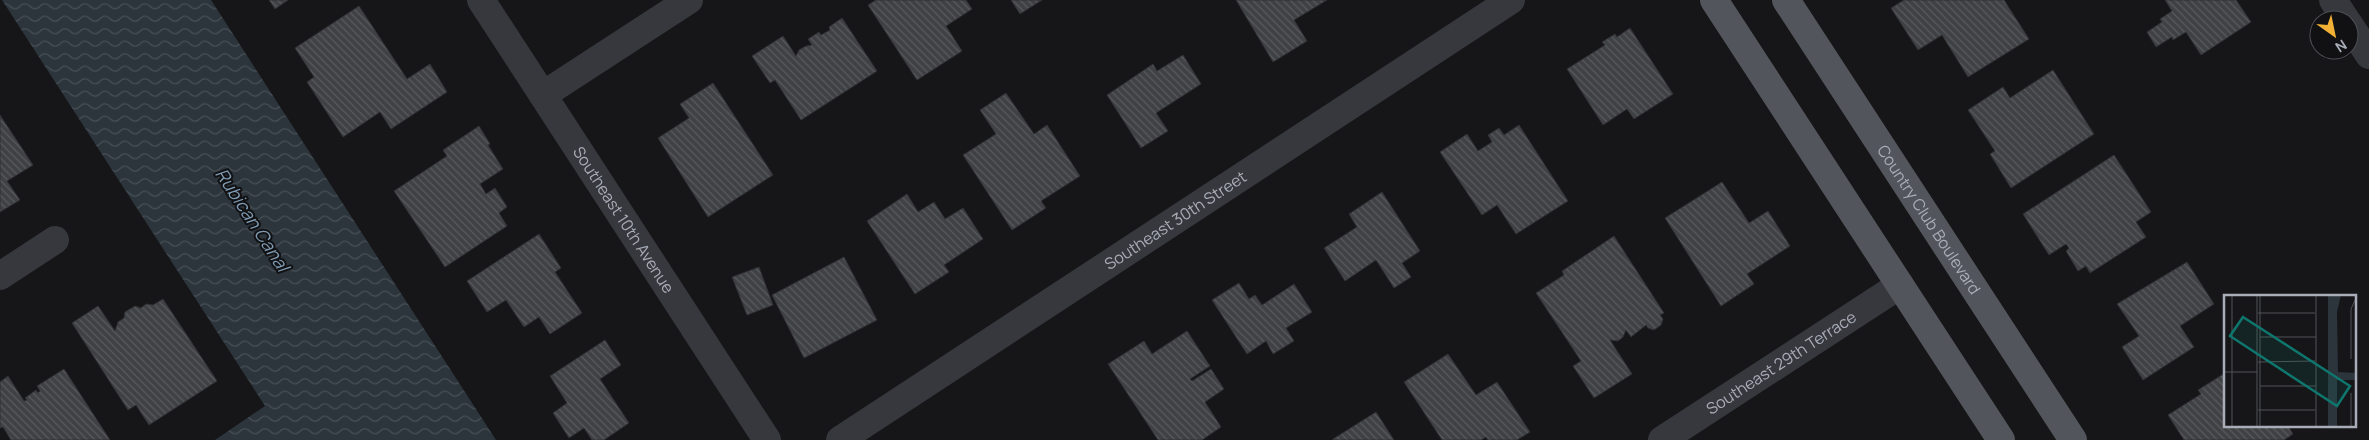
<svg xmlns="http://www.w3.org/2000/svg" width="2369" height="440" viewBox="0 0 2369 440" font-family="Manrope,sans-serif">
  <defs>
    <pattern id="water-waves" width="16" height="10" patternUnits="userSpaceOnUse" patternTransform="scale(1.25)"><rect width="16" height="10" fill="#2c353c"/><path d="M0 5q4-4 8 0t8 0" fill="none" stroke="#485056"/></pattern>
    <pattern id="building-back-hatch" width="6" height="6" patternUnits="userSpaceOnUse" patternTransform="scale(1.25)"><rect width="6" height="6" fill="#404145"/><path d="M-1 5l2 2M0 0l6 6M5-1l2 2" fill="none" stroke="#595a5e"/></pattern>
  </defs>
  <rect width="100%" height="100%" fill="#161618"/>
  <path fill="url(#water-waves)" d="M2 0H211L496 440H215L265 406Z"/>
  <path fill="url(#building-back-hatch)" stroke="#303034" d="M269 0H288L275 9Z
    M876 0H966L972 9 946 26 962 51 917 80 868 5Z
    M1011 0H1042L1020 14Z
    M1236 0H1327L1294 20 1307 41 1273 62Z
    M1904 0H2004L2029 39 1968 77 1942 35 1918 50 1891 8Z
    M2165 0H2236L2251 22 2201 55 2186 32 2173 40 2172 37 2156 47 2147 32 2162 22 2160 19 2172 11Z
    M359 6 407 79 430 64 447 92 391 129 380 112 343 137 307 82 314 77 295 48Z
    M842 18 877 71 801 120 775 80 770 83 752 56 783 36 796 56 799 50 806 46 812 45 808 39 819 32 821 35 830 30 829 27Z
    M1630 28 1673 94 1634 119 1627 109 1603 125 1567 69 1605 45 1602 42 1615 34 1617 37Z
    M1183 55 1201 84 1156 113 1168 131 1141 148 1107 95 1153 64 1157 71Z
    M2053 70 2094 134 2011 188 1990 154 1995 151 1968 110 2003 87 2010 98Z
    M713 83 773 175 708 217 658 138 689 118 680 104Z
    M1006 93 1034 134 1047 125 1080 176 1041 201 1046 208 1012 230 963 155 996 134 980 110Z
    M0 115 33 165 7 181 20 200 0 212Z
    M1519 125 1568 201 1516 234 1497 205 1482 215 1440 152 1467 134 1478 151 1492 142 1488 135 1499 128 1504 135Z
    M479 126 490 144 488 145 503 169 480 184 486 194 495 188 507 207 499 213 507 226 445 267 394 191 447 156 443 150Z
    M2114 155 2151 212 2136 222 2146 237 2090 273 2086 266 2078 271 2066 251 2069 248 2066 244 2049 255 2023 214Z
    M1722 182 1749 223 1768 211 1790 246 1747 274 1754 284 1721 306 1665 218Z
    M1382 192 1420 251 1402 263 1411 277 1394 288 1376 260 1345 281 1324 248 1357 227 1349 214Z
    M907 194 918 212 934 202 945 219 963 208 983 239 944 265 949 272 915 294 867 221Z
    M539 234 561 268 555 272 582 313 550 334 539 317 524 327 506 300 487 312 467 281Z
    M1614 236 1664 313 1660 315 1663 319 1661 325 1654 330 1648 328 1646 325 1631 337 1626 330 1623 337 1618 341 1610 340 1632 374 1594 398 1573 366 1581 361 1536 293 1564 275 1562 271Z
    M844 257 877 320 804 358 772 295Z
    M2187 262 2214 304 2180 326 2194 347 2143 380 2122 347 2139 336 2117 304Z
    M759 267 773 305 747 315 732 277Z
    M1239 283 1249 299 1255 295 1262 305 1294 284 1312 312 1286 328 1294 341 1273 354 1266 341 1247 354 1212 300Z
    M163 299 217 381 149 425 136 405 128 410 72 323 98 306 115 331 118 322 124 318 125 312 135 306 141 308 146 304 153 305Z
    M1187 331 1210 366 1190 379 1192 381 1211 369 1224 389 1205 402 1221 427 1202 440H1158L1108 364 1144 341 1152 354Z
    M605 340 621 365 600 379 629 423 604 440H592L584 428 569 438 553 413 567 403 550 376Z
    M1448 354 1476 395 1497 382 1530 432 1517 440H1488L1486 437 1481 440H1442L1404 382Z
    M64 369 110 440H11L3 427 0 428V382L8 376 24 401 27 400 25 398 36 390 38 393 40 391 37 386Z
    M2225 373V426H2288L2293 434 2284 440H2184L2168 415 2201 394 2198 390Z
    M1376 412 1394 440H1333V439Z"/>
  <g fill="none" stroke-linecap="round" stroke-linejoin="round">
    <g stroke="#37383d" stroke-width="28">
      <path id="s1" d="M481 0 767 440"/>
      <path d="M2333 0 2346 20"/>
      <path d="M2349 24 2369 55"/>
      <path d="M543 95 689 0"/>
      <path d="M0 276 55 240"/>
      <path id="s2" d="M840 440 1511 0"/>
      <path id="s3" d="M1662 440 1900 285"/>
    </g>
    <g stroke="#53555c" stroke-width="28">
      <path d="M1714 0 2001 440"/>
      <path id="s4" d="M1786 0 2073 440"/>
    </g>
  </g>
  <g text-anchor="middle" stroke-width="4" stroke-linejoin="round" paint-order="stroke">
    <g font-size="16" fill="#a8adb8" stroke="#111113">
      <text dy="6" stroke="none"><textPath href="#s1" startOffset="262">Southeast 10th Avenue</textPath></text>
      <text dy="6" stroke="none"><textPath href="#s2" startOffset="401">Southeast 30th Street</textPath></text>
      <text dy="6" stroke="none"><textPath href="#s4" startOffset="262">Country Club Boulevard</textPath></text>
      <text dy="6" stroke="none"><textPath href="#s3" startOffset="142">Southeast 29th Terrace</textPath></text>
    </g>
    <g font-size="18" font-style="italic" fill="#7f9bb3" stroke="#111113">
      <text transform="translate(252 220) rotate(57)" y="6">Rubican Canal</text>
    </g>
  </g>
  <g transform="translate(2224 295)">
    <rect width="132" height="132" fill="#161618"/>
    <path d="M104 0H117L113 17 114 77 132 78V85H113V132H104Z" fill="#2c353c"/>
    <path fill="none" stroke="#505258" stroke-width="1" d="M8 0V132M33 0V132M36 0V132M34 18H91M36 42H92M127 64V14L133 1M34 67 91 66M0 77H33M36 91H92M34 115H91M92 132V0M127 132V98"/>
    <path fill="#0f766e" fill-opacity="0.15" stroke="#0f766e" stroke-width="2.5" d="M19 22 126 91 113 111 6 41Z"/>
    <rect width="132" height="132" fill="none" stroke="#a8adb8" stroke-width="2.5"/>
  </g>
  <g transform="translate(2334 35) rotate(147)"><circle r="24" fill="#111113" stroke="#4d4f55"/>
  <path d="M0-4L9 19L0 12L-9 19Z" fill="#f2b134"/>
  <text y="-8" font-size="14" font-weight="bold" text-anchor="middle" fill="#a8adb8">N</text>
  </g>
</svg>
